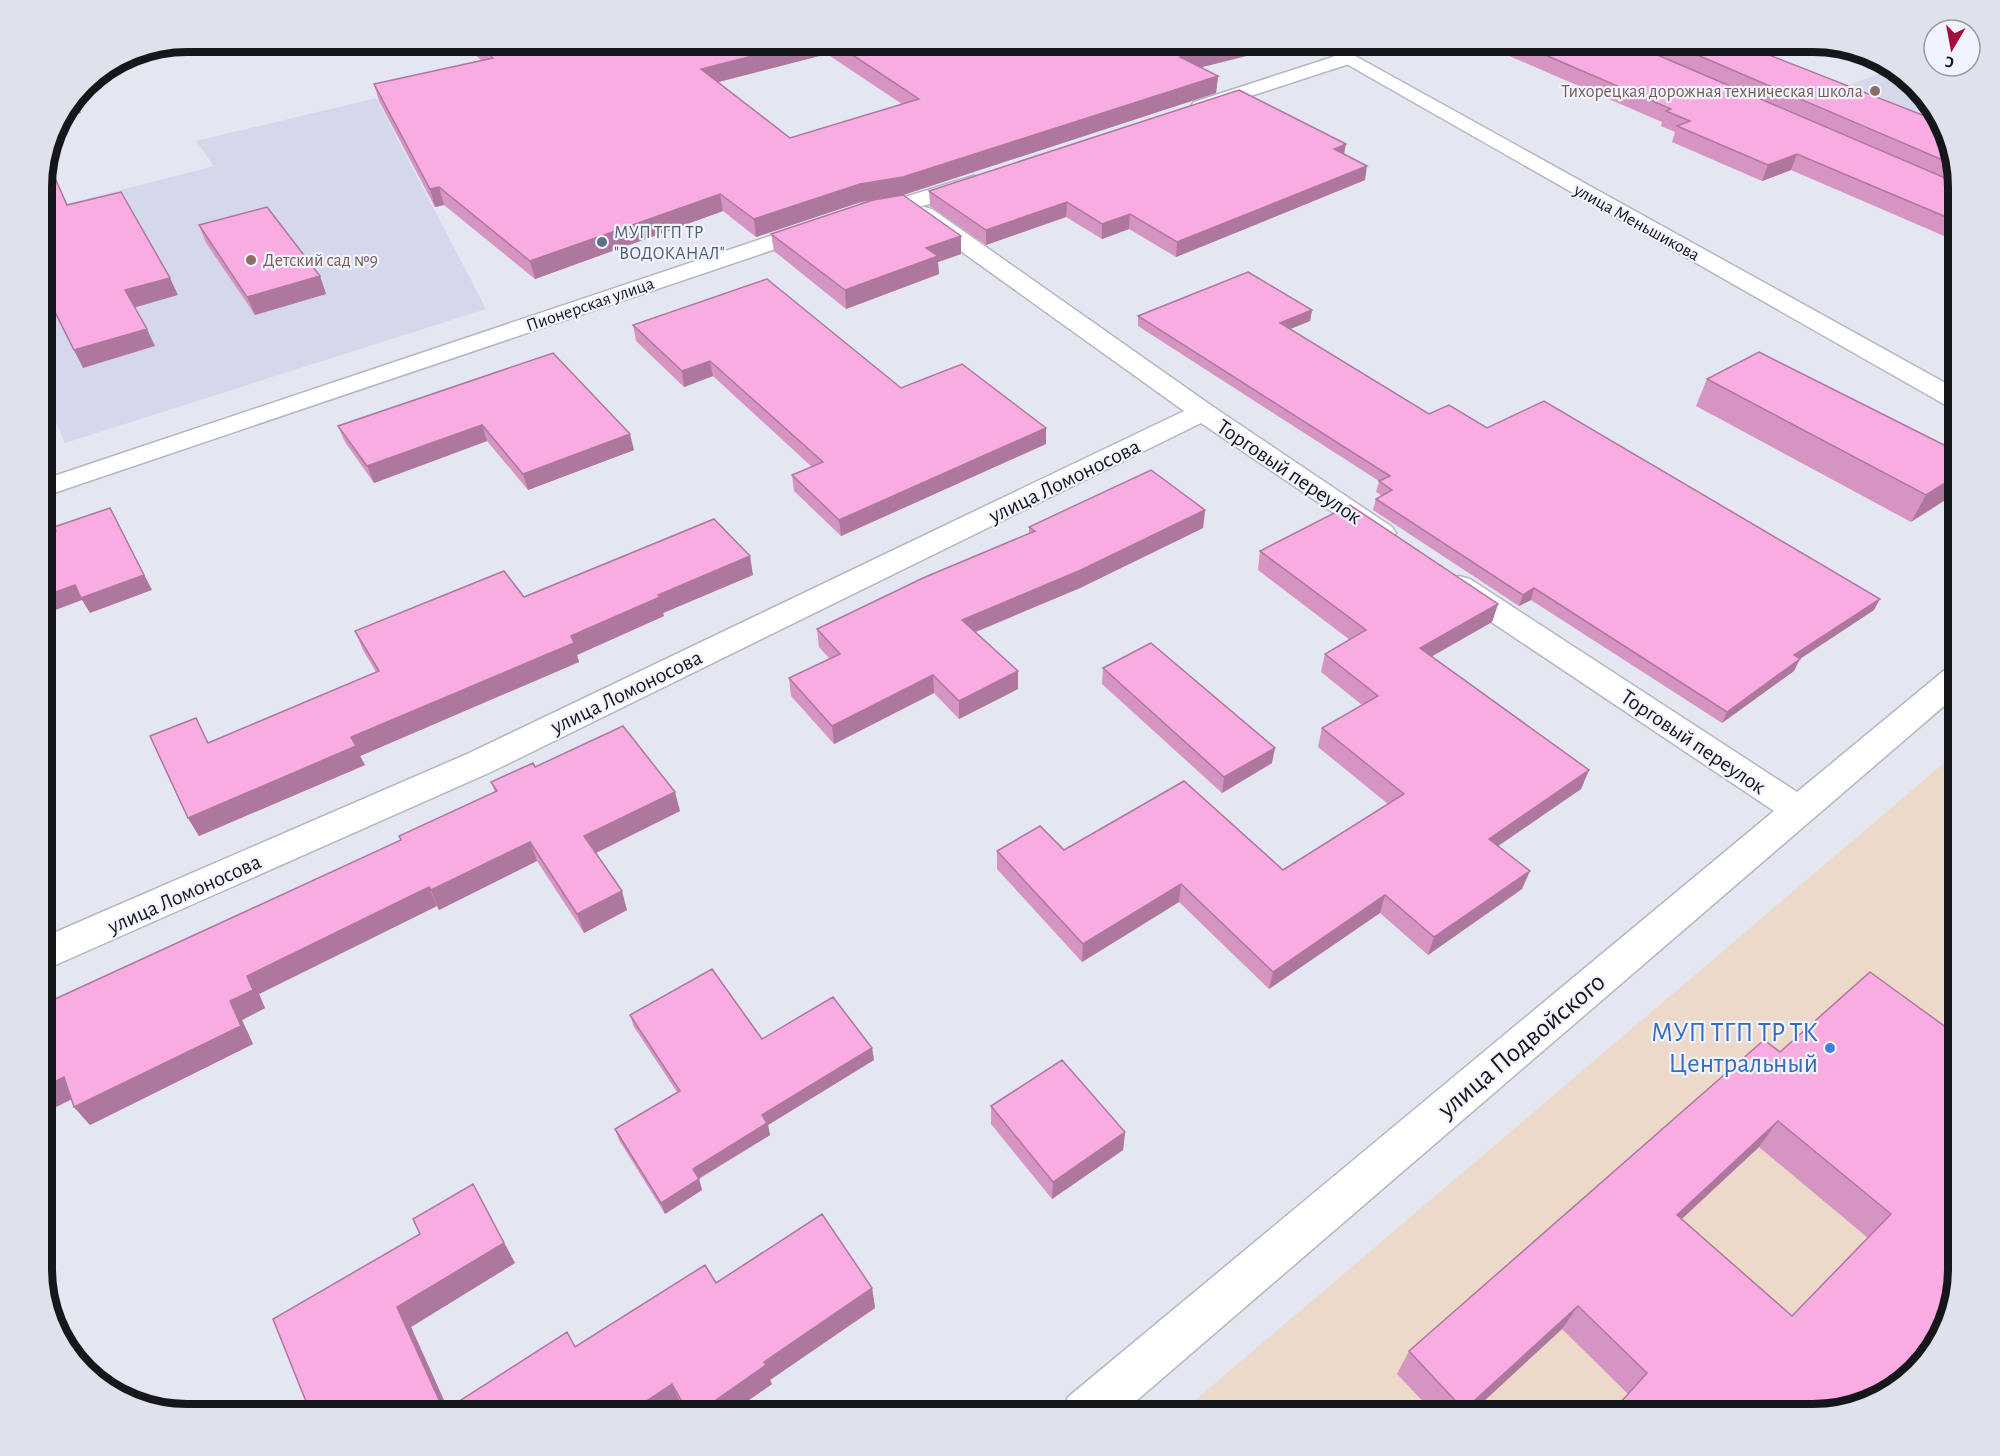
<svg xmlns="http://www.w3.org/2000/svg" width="2000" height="1456" viewBox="0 0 2000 1456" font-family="'Alegreya Sans',sans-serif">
  <rect width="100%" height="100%" fill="#e4e6f1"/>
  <path fill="#ecd9c9" d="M1958 751V1269L1812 1414H1179Z"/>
  <path fill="#d5d8eb" d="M1894 68 1901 72 1935 114 1863 143 1783 110Z
    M376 98 486 309 65 443 42 391V210L214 166 196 141Z"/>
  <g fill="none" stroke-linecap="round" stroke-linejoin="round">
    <g stroke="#b4b6c1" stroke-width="3">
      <path id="minor" d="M1345 53 1352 55 1354 59 1352 63 1208 110H1194L1191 106 1194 102Z
        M973 176 981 177 984 182 981 187C951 196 891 221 861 214L858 209 861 204 905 197Z
        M924 207 932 209 1212 406 1392 527 1396 533 1392 539 1382 542 1372 539 1201 423 491 772 42 971V938L467 754 1184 411 916 219 913 214 916 209Z
        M815 221 823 223 826 228 823 233 42 497V480Z
        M1459 576 1470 579 1797 792 1947 668 1958 665V694L1121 1414H1061L1068 1397 1774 811 1448 593 1444 586 1448 579Z"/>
    </g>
    <g stroke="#b4b6c1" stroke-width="3">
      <path id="tertiary" d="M1308 42H1330L1958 390V409L1949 407Z"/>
    </g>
    <use href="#minor" fill="#fff" fill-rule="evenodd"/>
    <use href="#tertiary" fill="#fff" fill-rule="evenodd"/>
  </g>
  <path fill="#d694c2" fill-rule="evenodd" d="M466 42H1274V49L1201 67 1218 76 1216 93 903 195 961 254 938 262 939 274 846 309 774 251 771 234 872 200 861 202 756 237 723 211 535 279 444 205 435 207 379 101 374 84 482 61 467 47ZM827 54 902 104 790 138 718 82Z
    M1477 42H1627L1715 80 1629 42H1736L1943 123 1958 187V242L1791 170 1762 181 1672 142 1675 132 1661 126 1662 122Z
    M1344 154 1365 180 1176 257 1129 229 1102 239 1066 217 986 245 930 206 929 191Z
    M199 225 320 276 326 294 255 315 206 243Z
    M1312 310 1310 321 1290 329 1429 414 1487 428 1874 610 1799 659 1794 671 1722 723 1531 600 1519 606 1373 510 1376 499 1382 496 1376 492 1379 481 1138 326V316Z
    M633 325 901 388 1046 428V444L841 536 794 491 792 475 812 467 713 376 684 387 636 341Z
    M553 353 634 450 528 490 487 441 374 483 345 442 338 426Z
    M1707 379 1958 452 1911 522 1696 406Z
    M1205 510 1203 528 1080 588 976 632 1018 671V689L959 719 934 693 834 744 791 696 789 678 830 659 819 647 817 629 1029 534V527Z
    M1260 551 1498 604 1492 622 1432 656 1589 770 1581 789 1498 846 1522 889 1428 955 1380 913 1269 989 1179 902 1082 962 997 869V851L1064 850 1283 870 1388 804 1318 747 1322 728 1362 705 1321 672 1325 654 1350 640 1258 570Z
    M753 575 663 613 664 616 577 655 579 662 360 756 365 765 199 836 188 818 209 742 376 672 363 650 355 631 524 597Z
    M1103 668 1272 763 1222 793 1102 684Z
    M535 767 680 811 595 853 627 910 584 933 537 861 439 910 437 906 259 994 265 1008 242 1020 253 1044 90 1125 74 1107 72 1099 42 1114V1005L401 840 495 792 491 782Z
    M630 1015 762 1039 872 1048 874 1060 768 1125 770 1135 699 1179 702 1190 665 1214 619 1140 615 1129 677 1092 634 1027Z
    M1780 1052 1958 1269 1628 1394 1562 1329 1470 1414H1435L1397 1374 1409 1351ZM1759 1147 1868 1238 1792 1316 1682 1219Z
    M991 1106 1125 1132 1123 1150 1052 1199 991 1124Z
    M515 1263 411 1327 448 1409 575 1347 716 1283 872 1288 875 1308 770 1380 772 1384 729 1414H686L680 1402 311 1414 273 1319Z"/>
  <path fill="#ae789e" d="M808 42H826L827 54 703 86 701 69Z
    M1240 42H1274V49L1179 73 1180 57Z
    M1218 76 1216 93 903 195 861 202 756 237 754 219 860 184Z
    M75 100 81 113 61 118Z
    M1346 144 1343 159 1334 149Z
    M1797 154 1791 170 1762 181 1768 165Z
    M1367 166 1365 180 1176 257 1177 242Z
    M439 187 444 205 435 207 430 189Z
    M720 194 723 211 535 279 530 261Z
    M1067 202 1066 217 986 245V230Z
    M1130 214 1129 229 1102 239V224Z
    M961 236V254L938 262 939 274 846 309 845 290 926 248Z
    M320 276 326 294 255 315 247 297Z
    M170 278 178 295 133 308 125 290Z
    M1312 310 1310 321 1278 334 1280 323Z
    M147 329 155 346 83 368 74 350Z
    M710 361 713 376 684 387 682 371Z
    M482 425 487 441 374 483 367 466Z
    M1046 428V444L841 536 839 520Z
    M630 434 634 450 528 490 523 474Z
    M1958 475V492L1911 522 1926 495Z
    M110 508 152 590 90 613 82 600 42 615V597Z
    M1205 510 1203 528 1080 588 963 637 962 620Z
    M750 556 753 575 663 613 664 616 577 655 579 662 360 756 365 765 199 836 188 818 351 737 571 636 658 595Z
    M1534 588 1531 600 1519 606 1523 595Z
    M1880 599 1874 610 1788 667 1794 655Z
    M1498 604 1492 622 1415 666 1420 648Z
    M1800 659 1794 671 1722 723 1727 712Z
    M1018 671V689L959 719V701Z
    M933 675 934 693 834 744 832 726Z
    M1275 748 1272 763 1222 793 1224 777Z
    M1589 770 1581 789 1482 857 1489 839Z
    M675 792 680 811 590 856 584 836Z
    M530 842 537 861 439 910 431 890Z
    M1530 871 1522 889 1428 955 1434 937Z
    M1181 884 1179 902 1082 962 1083 944Z
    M429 887 437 906 259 994 265 1008 242 1020 253 1044 90 1125 74 1107 247 976Z
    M622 891 627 910 584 933 577 914Z
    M1385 895 1380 913 1269 989 1273 972Z
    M872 1048 874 1060 768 1125 770 1135 696 1180 693 1169 762 1115Z
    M64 1077 80 1095 42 1114V1088Z
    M1778 1121 1759 1147 1660 1239 1677 1215Z
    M1125 1132 1123 1150 1052 1199 1053 1182Z
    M699 1179 702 1190 665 1214 661 1203Z
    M473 1184 515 1263 411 1327 450 1414 444 1411 397 1307Z
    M872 1288 875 1308 770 1380 772 1384 729 1414H696L764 1362Z
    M1578 1306 1562 1329 1470 1414H1462L1464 1410Z
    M672 1384 680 1402 662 1414H627Z"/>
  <path fill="#f9ace2" stroke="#ae789e" stroke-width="1.5" fill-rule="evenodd" d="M475 42H808L701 69 790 138 919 99 833 42H1240L1180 57 1218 76 903 177 860 184 754 219 720 194 530 261 439 187 430 189 374 84 493 58Z
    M1515 42H1627L1957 183 1958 187V222L1797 154 1768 165 1677 126 1690 121 1666 111 1671 109Z
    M1667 42H1736L1922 115 1932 110 1943 123 1952 164Z
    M1239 90 1346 144 1334 149 1367 166 1177 242 1130 214 1102 224 1067 202 986 230 929 191Z
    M47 160 67 205 121 192 170 278 125 290 147 329 74 350 42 286V178Z
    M903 195 961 236 926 248 938 256 845 290 771 234 873 200Z
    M267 207 320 276 247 297 199 225Z
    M1248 272 1312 310 1280 323 1429 414 1449 405 1487 428 1544 401 1880 599 1794 655 1800 659 1727 712 1534 588 1523 595 1376 499 1392 490 1379 481 1390 476 1138 316Z
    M767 279 901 388 962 364 1046 428 839 520 792 475 823 462 710 361 682 371 633 325Z
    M1759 352 1958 452V475L1926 495 1707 379Z
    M553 353 630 434 523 474 482 425 367 466 338 426Z
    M1151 470 1205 510 1081 570 962 620 1018 671 959 701 933 675 832 726 789 678 840 654 817 629 923 578 1035 531 1029 527Z
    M1350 505 1498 604 1420 648 1589 770 1489 839 1530 871 1434 937 1385 895 1273 972 1181 884 1083 944 997 851 1040 826 1064 850 1184 781 1283 870 1404 794 1322 728 1378 696 1325 654 1366 630 1260 551Z
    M110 508 144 575 81 598 75 585 42 597V536L56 531 54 527Z
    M714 519 750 556 658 595 660 597 571 636 574 643 351 737 356 746 188 818 150 736 196 718 208 743 379 671 355 631 504 571 524 597Z
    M1151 643 1275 748 1224 777 1103 668Z
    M623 726 675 792 584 836 622 891 577 914 530 842 431 890 429 887 247 976 253 990 230 1001 241 1026 74 1107 64 1077 42 1088V1005L401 840 399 836 497 791 491 782 533 763 535 767Z
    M712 969 762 1039 833 997 872 1048 762 1115 767 1123 693 1169 699 1179 661 1203 615 1129 680 1091 630 1015Z
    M1870 972 1958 1036V1269L1950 1315 1928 1357 1877 1399 1812 1414H1610L1647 1373 1578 1306 1464 1410 1409 1351 1764 1040 1780 1052ZM1778 1121 1891 1214 1792 1316 1677 1215Z
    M1062 1060 1125 1132 1053 1182 991 1106Z
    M473 1184 504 1243 397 1307 444 1411 567 1332 575 1347 705 1265 716 1283 822 1214 872 1288 764 1362 766 1365 696 1414H689L672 1384 627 1414H311L273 1319 420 1234 413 1219Z"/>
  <g fill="#8d6e63" stroke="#f1f3ff" stroke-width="2">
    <circle cx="1875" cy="91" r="6"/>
    <circle cx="251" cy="260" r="6"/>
  </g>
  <circle fill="#5c6f8a" stroke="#f1f3ff" stroke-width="2" cx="602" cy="242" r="6"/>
  <circle fill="#3f7fe0" stroke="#f1f3ff" stroke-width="2" cx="1830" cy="1048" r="6"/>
  <g text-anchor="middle" stroke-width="4.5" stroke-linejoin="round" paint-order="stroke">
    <g font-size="18" fill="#785e54" stroke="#f1f3ff" text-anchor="end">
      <text x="1863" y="97">Тихорецкая дорожная техническая школа</text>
      <text x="263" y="266" text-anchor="start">Детский сад №9</text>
    </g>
    <g font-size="18" fill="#16171b" stroke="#f1f3ff">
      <text transform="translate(1637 222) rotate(29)" y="6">улица Меньшикова</text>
      <text transform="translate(590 304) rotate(-19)" y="6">Пионерская улица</text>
    </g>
    <g font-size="18" fill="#4e5e75" stroke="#f1f3ff" text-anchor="start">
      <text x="614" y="238">МУП ТГП ТР<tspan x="614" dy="21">"ВОДОКАНАЛ"</tspan></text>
    </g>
    <g font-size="22" fill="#16171b" stroke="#f1f3ff">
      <text transform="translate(1290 471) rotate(34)" y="8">Торговый переулок</text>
      <text transform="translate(1064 480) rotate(-26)" y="8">улица Ломоносова</text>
      <text transform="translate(626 691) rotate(-26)" y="8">улица Ломоносова</text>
      <text transform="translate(1694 741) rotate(34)" y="8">Торговый переулок</text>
      <text transform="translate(184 893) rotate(-24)" y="8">улица Ломоносова</text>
    </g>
    <g font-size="27" fill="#366cbe" stroke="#f1f3ff" text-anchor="end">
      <text x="1818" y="1041">МУП ТГП ТР ТК<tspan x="1818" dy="31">Центральный</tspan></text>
    </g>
    <g font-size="27" fill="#16171b" stroke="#f1f3ff">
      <text transform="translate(1521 1045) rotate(-40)" y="9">улица Подвойского</text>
    </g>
  </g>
  <path d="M0 0H2000V1456H0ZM187 52H1813A135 135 0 0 1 1948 187V1269A135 135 0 0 1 1813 1404H187A135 135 0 0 1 52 1269V187A135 135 0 0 1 187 52Z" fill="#dfe1ed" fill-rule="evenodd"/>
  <path fill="none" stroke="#16171b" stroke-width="8" d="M187 52H1813A135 135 0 0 1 1948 187V1269A135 135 0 0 1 1813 1404H187A135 135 0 0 1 52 1269V187A135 135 0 0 1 187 52Z"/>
  <g transform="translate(1952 48) rotate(190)"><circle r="28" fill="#f1f3ff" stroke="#999ba4" stroke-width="1.5"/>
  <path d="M0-4.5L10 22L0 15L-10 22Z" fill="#a60c3c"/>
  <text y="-9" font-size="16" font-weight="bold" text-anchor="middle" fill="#16171b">С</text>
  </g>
</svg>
